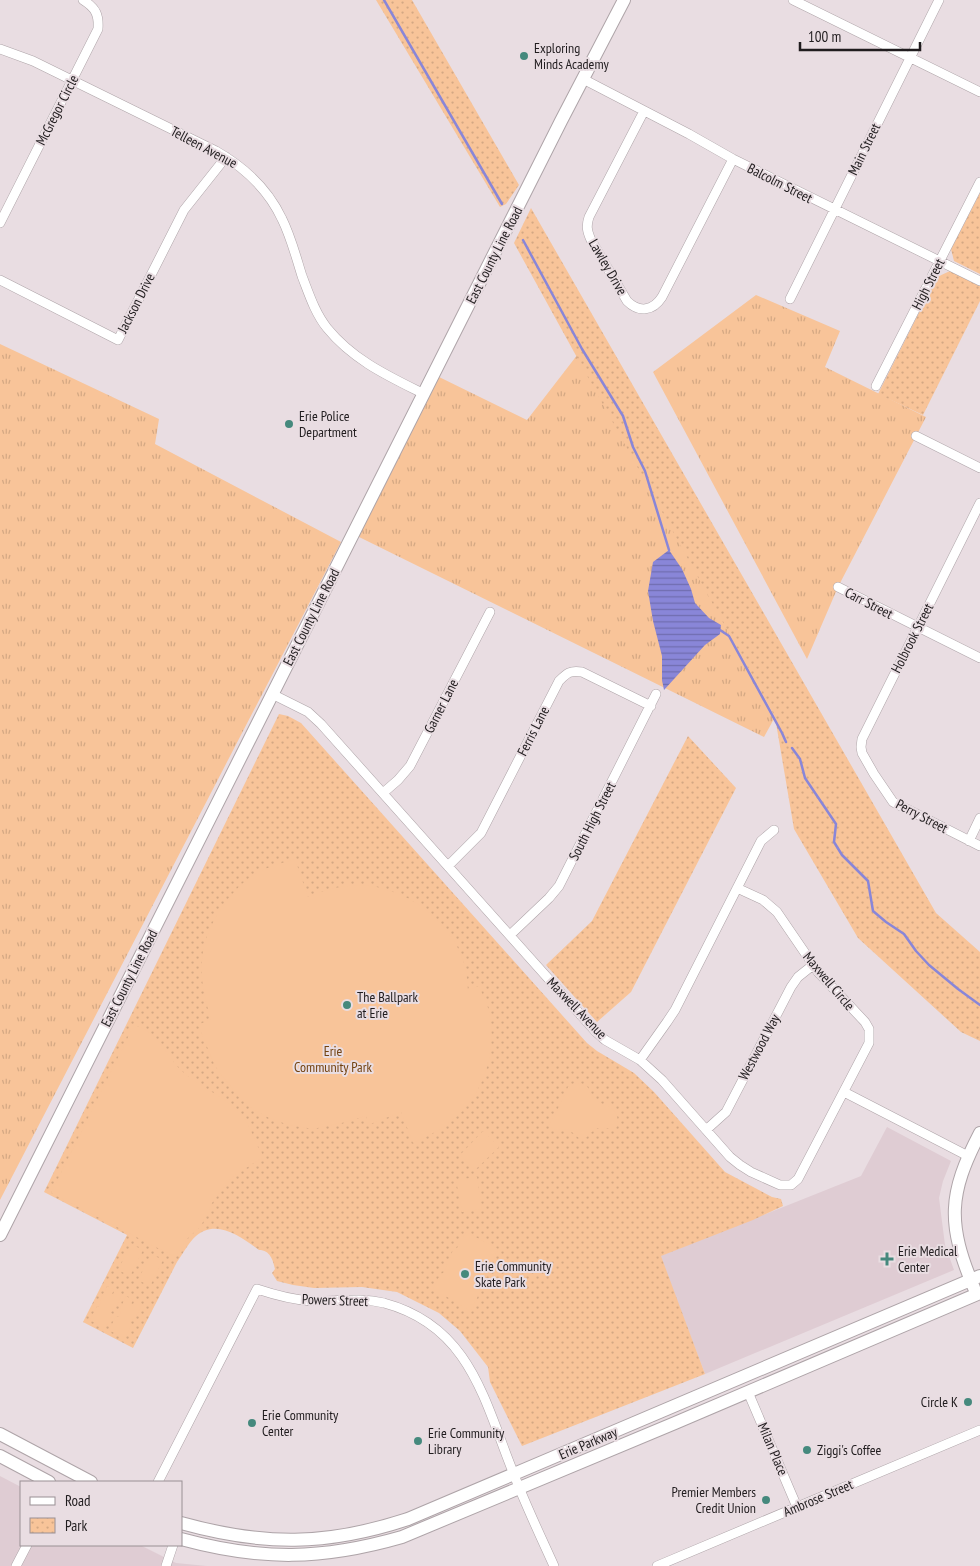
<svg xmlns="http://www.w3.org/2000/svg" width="980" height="1566" viewBox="0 0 980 1566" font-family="'PT Sans Narrow',sans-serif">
  <defs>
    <pattern id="grass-tufts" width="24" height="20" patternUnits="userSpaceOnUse" patternTransform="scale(1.25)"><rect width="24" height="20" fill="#f8c499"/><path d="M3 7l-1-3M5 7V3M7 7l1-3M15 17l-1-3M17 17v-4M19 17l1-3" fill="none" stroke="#d4a883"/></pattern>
    <pattern id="park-dots" width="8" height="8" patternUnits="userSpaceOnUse" patternTransform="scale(1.25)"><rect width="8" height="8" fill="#f8c499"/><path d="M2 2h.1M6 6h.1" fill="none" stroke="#d4a883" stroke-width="1.8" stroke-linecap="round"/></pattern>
    <pattern id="water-rules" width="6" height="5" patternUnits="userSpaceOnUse" patternTransform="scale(1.25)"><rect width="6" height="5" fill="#8986d8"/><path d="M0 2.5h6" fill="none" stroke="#706daf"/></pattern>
  </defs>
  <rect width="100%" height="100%" fill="#e9dde2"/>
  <path fill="#dfccd3" d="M887 1127 951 1161 943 1181 939 1198 945 1245 954 1270 705 1374 660 1256 861 1176Z
    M0 1476 21 1487V1545H140L176 1563 207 1566H0Z"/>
  <path fill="url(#grass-tufts)" d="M756 295 840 331 825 367 926 417 838 587 807 659 653 372Z
    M0 344 159 419 155 444 341 542 0 1200Z
    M578 354 775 717 764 737 357 536 435 375 527 420Z"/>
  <path fill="url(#park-dots)" d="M376 0H412L519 185 506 204 500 207Z
    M980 193V274L954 261 951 249Z
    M531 208 936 913 980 952V1041L961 1032 858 938 794 829 775 717 514 243Z
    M950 271 980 286V301L923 415 878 394 937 277Z
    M279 714 288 716 301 723 587 1043 597 1051 634 1073 654 1092 725 1172 772 1197 781 1199 783 1206 753 1220 661 1256 705 1374 522 1446 490 1382 488 1367 460 1331 439 1313 397 1292 362 1287 314 1288 293 1285 277 1281 272 1273 275 1269C273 1260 270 1250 259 1250 242 1237 216 1218 196 1236 188 1243 183 1254 177 1262L133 1348 83 1322 127 1235 44 1192Z
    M688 736 736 788 631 992 597 1022 546 965 592 921Z"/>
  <path fill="#f8c499" d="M295 859 308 897C321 892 334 887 348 886 396 880 450 917 464 963 467 971 467 981 468 990L479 986C482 994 487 1003 489 1011 496 1045 488 1083 464 1109 451 1124 431 1135 413 1143L401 1112 368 1125 366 1116 346 1122 313 1129 289 1125 269 1118 250 1107 237 1095 215 1066 198 1025 211 1019C198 978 196 946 221 909 230 895 241 883 255 874 267 867 282 863 295 859Z
    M134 1025C161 1033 164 1055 183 1072 199 1087 221 1094 237 1110 247 1119 251 1131 256 1143 258 1148 262 1151 263 1157L231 1178 212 1203 201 1226 187 1239 175 1257 51 1193Z
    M577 1083C593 1084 586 1093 596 1100 600 1104 606 1104 610 1107 617 1112 620 1121 616 1128 609 1130 603 1126 596 1129 591 1131 588 1137 583 1140 577 1138 574 1132 568 1130 559 1127 555 1135 549 1124L554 1117 568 1087 572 1084Z
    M483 1131 499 1147 475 1170 460 1155Z
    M477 1177 482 1209 462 1212 456 1180Z
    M466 1232 498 1249 471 1312 444 1295H436L433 1289 440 1275 444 1272 453 1250 457 1248Z
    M131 1244 143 1250 130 1276 118 1270Z
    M151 1254 163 1260 150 1286 138 1280Z
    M107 1286 114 1290 112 1294 114 1295 116 1291 122 1294 115 1309 113 1308 111 1313 113 1314 105 1328 99 1325 100 1321 99 1320 97 1324 90 1320 97 1306 99 1307 101 1302 100 1301Z
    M126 1296 133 1300 131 1304 133 1305 135 1301 142 1304 135 1319 133 1318 130 1323 132 1324 125 1338 118 1335 120 1331 118 1330 116 1334 109 1330 116 1316 119 1317 121 1312 119 1311Z"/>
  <path fill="url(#water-rules)" d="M669 550 682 569 691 589 695 603 709 618 721 625 720 634 705 645 664 690 662 680V656L653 621 648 591 653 562Z"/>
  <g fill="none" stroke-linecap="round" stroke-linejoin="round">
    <path stroke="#8986d8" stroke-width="2.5" d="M384 0 502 204
      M523 240 582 349 623 416 633 447 645 471 669 550
      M720 630 729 636 782 733 786 742
      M792 748 800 759 805 778 836 824 834 842 842 855 868 881 873 911 886 922 904 934 916 951 929 965 958 989 980 1005"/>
    <g stroke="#aea4a8" stroke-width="10">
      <path id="street" d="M793 0 980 92
        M0 49 33 61 216 151C244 167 268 189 282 219 291 237 296 257 302 276 309 294 315 313 327 328 353 360 388 376 424 394
        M583 79 689 134 733 159 980 281
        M644 111 589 217C586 226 587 231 591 240L627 301C639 313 653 311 662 297L733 159
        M0 223 98 29C99 15 96 8 83 0
        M0 280 118 340 184 210 226 157
        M790 299 939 0
        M876 386 980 182
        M916 436 980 468
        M980 503 862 739 861 747 862 753 874 774 893 802 980 846
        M838 587 980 658
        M272 694 308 712 321 724 596 1032 605 1040 640 1060 662 1080 730 1157 740 1165 751 1172 780 1185H791L798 1179 869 1043V1029L865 1022 818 972 777 912 763 900 737 888
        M383 793 398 780 410 766 490 612
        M969 841 980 818
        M448 866 481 833 559 681C567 673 570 670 582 672L651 706
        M510 935 549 898 559 886 656 694
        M640 1060 667 1022 675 1010 761 841 774 830
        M844 1092 968 1156
        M706 1130 726 1112 791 987 798 977 813 965
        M748 1392 797 1507
        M158 1482 257 1289C275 1295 293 1300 312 1301 336 1302 359 1297 384 1303 470 1326 484 1400 513 1472 525 1504 540 1535 554 1566
        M16 1566 27 1545
        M166 1566 173 1545
        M657 1566 980 1430"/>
    </g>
    <g stroke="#aea4a8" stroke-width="14">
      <path id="secondary" d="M0 1235 561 121 624 0
        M974 1288C947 1224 948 1194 980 1133
        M0 1434 91 1482
        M0 1456 49 1482
        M181 1523C264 1546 326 1546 408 1519L980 1276
        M181 1539C262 1561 322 1560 402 1537L675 1423 980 1293"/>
    </g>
    <use href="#street" stroke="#fff" stroke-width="9"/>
    <use href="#secondary" stroke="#fff" stroke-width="12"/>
  </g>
  <g fill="#45897d" stroke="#e9dde2" stroke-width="2">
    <circle cx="524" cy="56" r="5"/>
    <circle cx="289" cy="424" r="5"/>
    <circle cx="347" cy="1005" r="5"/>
    <path d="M884.5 1251.5h5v5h5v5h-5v5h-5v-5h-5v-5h5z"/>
    <circle cx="465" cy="1274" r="5"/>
    <circle cx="968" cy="1402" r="5"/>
    <circle cx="252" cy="1423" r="5"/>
    <circle cx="418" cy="1441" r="5"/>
    <circle cx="807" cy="1450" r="5"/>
    <circle cx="766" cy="1500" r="5"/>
  </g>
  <g text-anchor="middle" stroke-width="4" stroke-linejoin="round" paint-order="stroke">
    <g font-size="14" fill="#201c1e" stroke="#e9dde2" text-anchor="start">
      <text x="534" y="53">Exploring<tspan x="534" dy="16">Minds Academy</tspan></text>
      <text x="299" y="421">Erie Police<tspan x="299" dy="16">Department</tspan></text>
      <text x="357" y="1002">The Ballpark<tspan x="357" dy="16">at Erie</tspan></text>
      <text x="898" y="1256">Erie Medical<tspan x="898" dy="16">Center</tspan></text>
      <text x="475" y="1271">Erie Community<tspan x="475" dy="16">Skate Park</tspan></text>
      <text x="958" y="1407" text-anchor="end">Circle K</text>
      <text x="262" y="1420">Erie Community<tspan x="262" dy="16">Center</tspan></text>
      <text x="428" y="1438">Erie Community<tspan x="428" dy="16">Library</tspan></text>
      <text x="817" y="1455">Ziggi's Coffee</text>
      <text x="756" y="1497" text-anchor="end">Premier Members<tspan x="756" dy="16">Credit Union</tspan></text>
    </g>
    <g font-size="14" fill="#201c1e" stroke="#e9dde2">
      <text transform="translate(57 110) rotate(-63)" y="5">McGregor Circle</text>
      <text transform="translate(204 147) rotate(28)" y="5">Telleen Avenue</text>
      <text transform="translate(864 149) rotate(-64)" y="5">Main Street</text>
      <text transform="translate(780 183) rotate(27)" y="5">Balcolm Street</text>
      <text transform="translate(494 255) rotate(-63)" y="5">East County Line Road</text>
      <text transform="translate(608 267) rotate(60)" y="5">Lawley Drive</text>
      <text transform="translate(928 284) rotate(-63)" y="5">High Street</text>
      <text transform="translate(136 303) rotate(-63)" y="5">Jackson Drive</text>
      <text transform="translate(869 603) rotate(27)" y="5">Carr Street</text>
      <text transform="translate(311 617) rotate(-63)" y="5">East County Line Road</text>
      <text transform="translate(912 638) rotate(-63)" y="5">Holbrook Street</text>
      <text transform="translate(441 706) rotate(-63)" y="5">Garner Lane</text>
      <text transform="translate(533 731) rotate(-63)" y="5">Ferris Lane</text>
      <text transform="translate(922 816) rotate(28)" y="5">Perry Street</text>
      <text transform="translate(592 821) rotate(-63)" y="5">South High Street</text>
      <text transform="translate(129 978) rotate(-63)" y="5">East County Line Road</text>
      <text transform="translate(829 981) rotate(50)" y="5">Maxwell Circle</text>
      <text transform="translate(577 1008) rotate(46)" y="5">Maxwell Avenue</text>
      <text transform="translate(759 1047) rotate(-62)" y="5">Westwood Way</text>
      <text transform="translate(335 1300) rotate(2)" y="5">Powers Street</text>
      <text transform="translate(588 1443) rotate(-23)" y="5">Erie Parkway</text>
      <text transform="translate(773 1449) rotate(67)" y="5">Milan Place</text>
      <text transform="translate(818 1498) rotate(-23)" y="5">Ambrose Street</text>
    </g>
    <g font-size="14" fill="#734311" stroke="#e9dde2">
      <text x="333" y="1056">Erie<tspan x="333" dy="16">Community Park</tspan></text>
    </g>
  </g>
  <rect x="20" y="1481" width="162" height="65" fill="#e9dde2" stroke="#999094"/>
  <rect x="30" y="1497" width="25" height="8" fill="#ffffff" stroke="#999094"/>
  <text x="65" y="1506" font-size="15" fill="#201c1e">Road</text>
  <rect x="30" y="1518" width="25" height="15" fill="url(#park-dots)" stroke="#999094"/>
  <text x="65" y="1531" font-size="15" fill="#201c1e">Park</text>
  <path d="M800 42v8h120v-8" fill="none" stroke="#201c1e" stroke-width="2.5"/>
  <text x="808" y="42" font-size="15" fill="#201c1e" stroke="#e9dde2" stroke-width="4" paint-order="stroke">100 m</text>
</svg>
